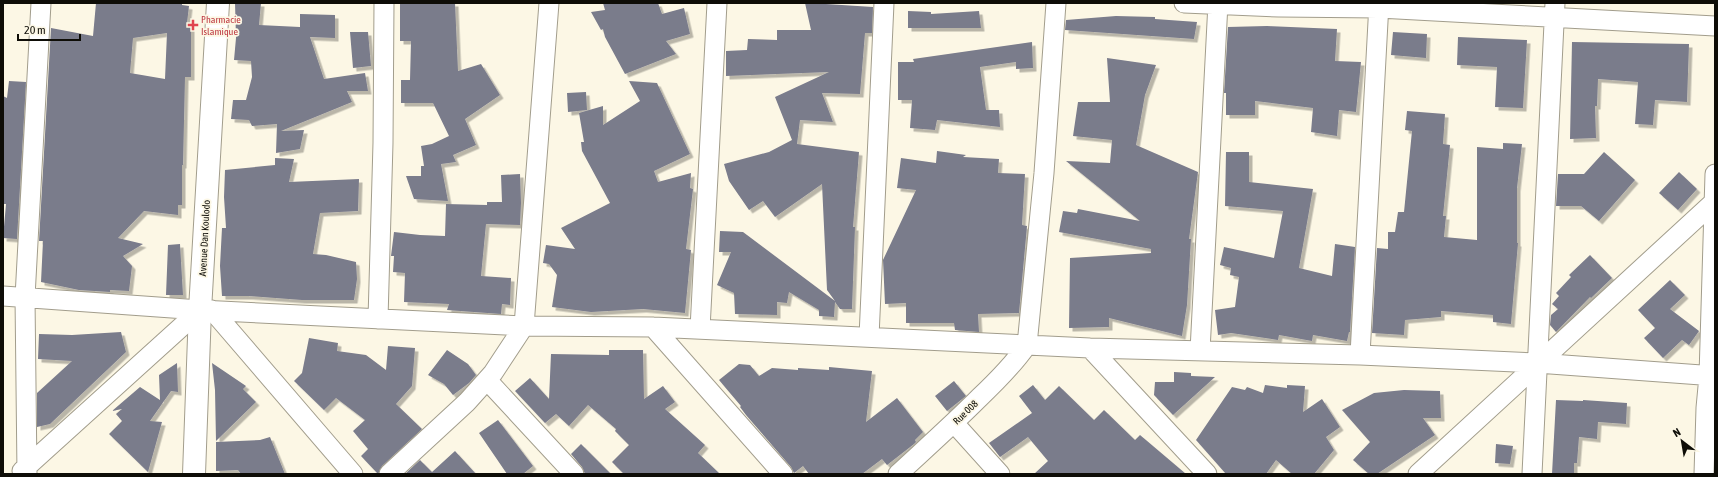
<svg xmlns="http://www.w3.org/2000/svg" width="1718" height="477" viewBox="0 0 1718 477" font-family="'Asap Condensed',sans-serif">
  <defs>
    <filter id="shadow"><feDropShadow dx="3.5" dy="3.5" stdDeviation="0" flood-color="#0004"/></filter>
  </defs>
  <rect width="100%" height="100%" fill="#fcf7e5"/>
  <path fill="#7a7b8b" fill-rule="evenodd" filter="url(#shadow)" d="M96 3H182V5L189 6 187 23H191V77H185L183 165H182V205H178V215L144 211 118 238 143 244 123 256 132 266 129 291 110 290V292L79 290 41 282 43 241H39L51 28 93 36ZM167 33 165 79 130 73 133 38Z
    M235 3H261L259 25 300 27V14L335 15V38L310 37 324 79 365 73 368 91H347L352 102 281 131 304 130 300 149 276 153 277 124 252 126 249 120 231 119 233 100H246L252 77 251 61 234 60 236 38Z
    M400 3H455L458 71 481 64 500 95 465 119 476 145 453 155 456 162 441 164 448 201 414 199 406 176H421V166H424L421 146 432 144 449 136 433 103H401V80H410L411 41H400Z
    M603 3H658L662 14 684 8 690 34 666 41 676 54 625 74 605 37 603 29 601 30 591 12 605 10Z
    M805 3H826V4L873 7 872 33H865L860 94 822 93 833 122 800 120 797 144 859 152 853 227H855L852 309H840L835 302 834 317 819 316V310L789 292 787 303 777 302V315L735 314 734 293 717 285 731 252H719L720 231 743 232 835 301 827 290 822 184 775 217 763 201 749 210 729 181 724 164 769 152 792 140 775 97 829 72 726 76V51L747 50 748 39 777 40V30H811Z
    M908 11 931 12V14L979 11 981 28H908Z
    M1116 16 1155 17V19L1197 22 1194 39 1065 30 1066 20Z
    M1267 26 1337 29 1335 61 1361 62 1356 112 1339 110 1337 136 1311 132 1313 108 1255 101V115H1226V93H1224L1228 27Z
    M350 32H368L371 66 353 68Z
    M1393 32 1427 34 1426 58 1391 55Z
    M1458 37 1527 40 1523 108 1495 107 1497 67 1457 65Z
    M1032 42 1033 68 1016 69V62L980 67 986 110H999L1000 127 937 120 935 130 910 128 912 100H898V62H914L913 59Z
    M1572 42 1689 44 1687 102 1655 100 1653 125 1635 124 1638 82 1598 79 1597 106H1595L1596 138 1570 139Z
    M1107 58 1156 65 1145 95 1136 145 1198 172 1189 239H1191L1187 305 1182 336 1109 318V327L1069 328 1070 258 1151 253V249L1059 232 1063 211 1077 213 1078 209 1140 221 1066 161 1110 163 1112 140 1073 136 1078 102H1110Z
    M9 81 26 82 17 239 3 238 6 204H3V96L7 98Z
    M629 81 657 83 690 154 654 171 658 182 691 173 690 188 693 189 686 249 691 250 685 313 643 309 591 312 552 307 557 275 549 264 543 263 546 245 575 249 561 228 610 203 582 151 581 142H584L579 113 603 106V125L640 101Z
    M586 92 587 110 568 112 567 93Z
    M1407 111 1445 114 1443 144 1450 145 1443 216H1446L1444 237 1477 240V147L1503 149V143L1522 144 1517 188V243H1518L1511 324 1493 322V315L1441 311V317L1405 320 1404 335 1372 333 1377 248 1388 249V232H1395L1398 212H1404L1412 131 1405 130Z
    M937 151 966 155 963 157 999 159 998 173 1025 174 1022 225 1027 226 1019 313 978 314 979 332 955 330 954 323H906V303L885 304 883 260 916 190 897 188 901 158 936 163Z
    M1226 152H1249V182L1313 189 1299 268 1332 276 1335 244 1355 247 1350 332H1349L1347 341 1313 335 1312 341 1279 335 1278 340 1231 333 1218 335 1215 310 1235 307 1239 277 1230 275 1231 268 1220 265 1224 247 1274 258 1283 211 1225 206Z
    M1604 152 1635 180 1599 221 1581 206H1556L1558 174H1584Z
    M275 158 294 159 289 182 359 179 358 211 320 213 313 254 326 255 356 262 357 279 354 300H302L249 296H222L220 266 222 228H226L224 197 225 170 275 165Z
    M1679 172 1697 189 1678 210 1659 193Z
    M520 174 521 203 520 225 486 224 481 276 511 278 510 305 502 304 501 314 447 310 449 304 404 302 405 273 393 272 394 256H391L394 232 420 235 445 236 446 204 487 205V202H502L501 175Z
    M180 244 183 295H166L168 245Z
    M1590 255 1612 278 1591 298 1590 297 1556 332 1550 325 1551 315 1558 309 1552 304 1559 296 1556 293 1571 277 1569 275Z
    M1670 280 1685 295 1670 309 1699 331 1689 345 1682 340 1663 358 1644 338 1655 328 1638 310Z
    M121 332 126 352 50 424 37 427V393L72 361 38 359 39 334 72 335Z
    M309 338 338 343 337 351 366 355 386 370 388 346 415 348 412 386 396 404 422 429 382 466 378 474 361 456 368 449 353 431 365 420 336 398 324 410 294 381 302 373Z
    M447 350 468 364 476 375 469 383 453 395 444 384 428 375Z
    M609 350H643L644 399 663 386 675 402 665 409 705 445 698 453 720 474H624L612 462 629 445 615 431 616 429 588 405 569 426 556 414 545 423 515 391 530 378 549 399 551 354 609 355Z
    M177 363 178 392 171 391 150 421 162 422 148 472 109 434 122 421 116 414 122 409 112 411 140 387 160 400 159 375Z
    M212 363 246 386 243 389 256 402 216 441 215 390Z
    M739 364 750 365 759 376 772 368 798 370V368L829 370V367L872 371 866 422 897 398 923 432 915 440 916 442 914 444 887 465 882 459 862 474H809L803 466 794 473 791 467 746 415 740 407 741 406 719 380Z
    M1174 372 1191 373V376L1215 377 1173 415 1154 395 1155 382H1174Z
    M954 381 966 396 947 411 935 396Z
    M1033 385 1045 400 1059 386 1094 420 1104 410 1135 440 1140 435 1186 474H1034L1048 461 1028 437 1000 457 989 443 1032 413 1019 396Z
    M1265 385 1287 388V385L1305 386 1303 412 1322 399 1340 427 1326 437 1334 450 1314 474H1292L1276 460 1266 474H1226L1196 440 1232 387 1245 390 1247 387 1263 393Z
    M1404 390 1440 391 1441 418H1423L1435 435 1377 474H1369L1353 460 1370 442 1342 410 1374 393Z
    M1556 400 1583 401V400L1627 403 1626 424 1598 422 1597 439 1579 437 1577 463H1574V474H1552Z
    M498 420 533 466 523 474H507L479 433Z
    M270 437 285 474H241L238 470 216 471V442L260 440Z
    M581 444 611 474H585L582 467 571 454Z
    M1496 444 1513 446 1510 464 1495 463Z
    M455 451 476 474H405L420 460 432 472Z"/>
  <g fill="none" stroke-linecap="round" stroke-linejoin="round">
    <g stroke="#a29d8c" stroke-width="21">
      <path id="street" d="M1184 3 1279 7 1379 8 1715 26
        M3 296 200 310 524 326 653 327 1090 348 1360 355 1537 363 1715 376
        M212 310 353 474
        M378 319 383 143 384 3
        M653 327 783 474
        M700 329 717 3
        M869 337 884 3
        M1090 348 1207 474
        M1200 351 1218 3
        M1360 355 1379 3
        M487 380 574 474
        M954 423 1000 474
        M22 471 200 310
        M27 474 25 297 41 3
        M389 474 467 402 493 373 524 326 549 3
        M898 474C925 449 953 424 979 398 997 381 1013 365 1027 345L1044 173 1056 3
        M1418 474 1715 201
        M1532 474 1555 3
        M1704 474 1706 408 1709 376 1715 174"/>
    </g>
    <g stroke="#a29d8c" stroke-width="24">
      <path id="secondary" d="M194 474 200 310 218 3"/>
    </g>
    <use href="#street" stroke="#fff" stroke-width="19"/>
    <use href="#secondary" stroke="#fff" stroke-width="22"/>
  </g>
  <path fill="#e0444e" stroke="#fcf7e5" stroke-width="1.5" d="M191 19h4v4h4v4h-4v4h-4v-4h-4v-4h4z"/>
  <g text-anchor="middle" stroke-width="3.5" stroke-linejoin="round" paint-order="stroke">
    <g font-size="10" fill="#be3a42" stroke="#fcf7e5" text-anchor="start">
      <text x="201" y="23">Pharmacie<tspan x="201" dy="12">Islamique</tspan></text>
    </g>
    <g font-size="10" fill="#0e0d07" stroke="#fcf7e5">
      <text transform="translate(204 238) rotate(-87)" y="4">Avenue Dan Koulodo</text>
      <text transform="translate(965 412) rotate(-44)" y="4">Rue 008</text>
    </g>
  </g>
  <rect width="1718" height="477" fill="none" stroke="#0e0d07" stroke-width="8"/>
  <g transform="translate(1682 441) rotate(329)" stroke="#fcf7e5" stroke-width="3" paint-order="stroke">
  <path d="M0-3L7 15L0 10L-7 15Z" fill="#0e0d07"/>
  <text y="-6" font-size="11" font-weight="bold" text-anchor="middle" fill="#0e0d07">N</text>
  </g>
  <path d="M18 34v6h62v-6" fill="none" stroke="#0e0d07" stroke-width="2"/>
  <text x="24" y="34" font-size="12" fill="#0e0d07" stroke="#fcf7e5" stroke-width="3" paint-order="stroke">20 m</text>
</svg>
